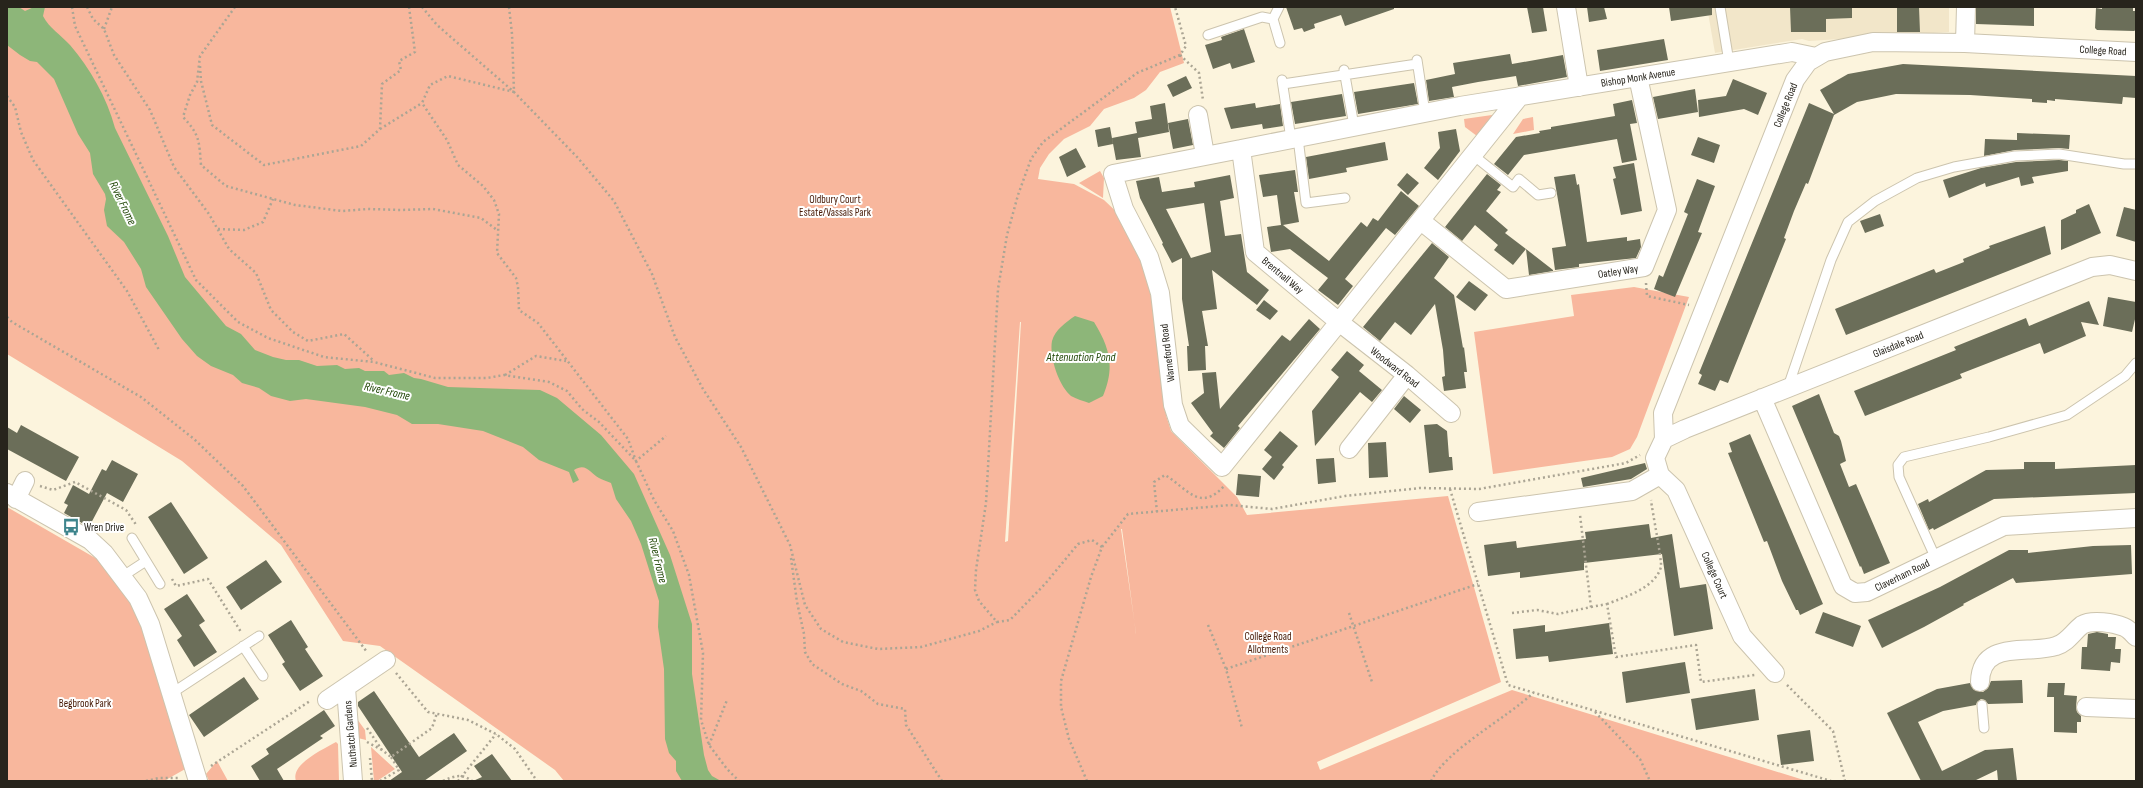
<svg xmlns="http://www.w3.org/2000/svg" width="2143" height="788" viewBox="0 0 2143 788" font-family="'Sofia Sans Condensed',sans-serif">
  <rect width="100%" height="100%" fill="#fcf4dd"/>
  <path fill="#f2e6c9" d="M1707 7H1949V32L1809 41 1802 39 1715 53Z"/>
  <path fill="#f8b79d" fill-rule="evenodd" d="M7 7H1170L1184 63 1160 72 1146 90 1134 98 1104 109 1090 126 1064 139 1049 154 1040 168 1038 179 1074 184 1104 200 1123 218 1141 258 1154 308 1165 380 1166 415 1171 431 1237 497 1247 515 1448 496 1501 682 1317 762 1320 770 1512 690 1807 781H564L555 770 380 646 343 641 281 545 182 461 7 354ZM1021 322 1008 541 1005 542 1020 322ZM1121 529H1122L1136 634V633Z
    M1492 115 1494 123 1481 139 1465 127 1464 119Z
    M1533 117 1534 130 1513 134 1523 119Z
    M1100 171 1104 178 1103 198 1079 183Z
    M1634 287 1689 297 1637 437 1630 449 1612 457 1493 474 1474 332 1574 316 1571 295Z
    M7 507 104 563 136 610 187 768 164 781H7Z
    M352 712 365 730 366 740 354 737Z
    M336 742 338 744 339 781H296C290 764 324 749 336 742Z
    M371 747 395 769 377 781H374Z
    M217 761 228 781H209L206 774Z"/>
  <path fill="#8db679" d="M7 7H19L25 11 34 7H45L43 16C49 28 61 35 70 45 90 68 107 98 115 128L168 236 185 277 226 326 241 334 255 350 273 357 286 360H299L317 366 337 365 345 369 359 368 365 371H384L389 375 404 373 414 378 421 379 448 387 540 390 557 398 601 435 634 474 670 555 692 624V674L704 755 708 770 712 776 721 781H682L676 771V761L669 753 665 739 664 669 658 627 659 601 641 544 631 521 616 499 611 483C607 481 602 480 599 478 590 473 586 462 574 470L579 480 573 483 569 472 539 460 523 447 483 431 438 424H412L397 415 365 407 306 399 290 401 271 396 259 388 242 383 233 375 211 366 197 356 182 339 146 287 141 269 124 242 107 226 104 210 106 199 105 194 93 174 90 153 78 134 54 79 37 62 30 61 20 55 7 45Z
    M1075 316 1094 322C1110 348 1115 367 1103 396L1089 403C1084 401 1076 399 1071 396 1059 386 1049 357 1052 341 1055 330 1066 322 1075 316Z"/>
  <path fill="#6b6e59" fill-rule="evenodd" d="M1286 7H1394V9L1345 26 1341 15 1314 24 1315 28 1304 32 1302 28 1294 30Z
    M1527 7H1543L1547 31 1532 33Z
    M1587 7H1604L1607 19 1589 22Z
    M1669 7H1712V15L1671 21Z
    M1790 7H1852V18L1826 19V32H1791Z
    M1897 7H1919L1920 32H1897Z
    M1976 7H2034V26L1976 24Z
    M2102 7H2133V11H2136V30L2134 31 2097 30 2095 28 2096 8 2102 9Z
    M1244 29 1255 62 1232 69 1230 63 1213 69 1205 45 1222 40 1221 37Z
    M1664 39 1668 60 1600 71 1597 50Z
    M1510 54 1512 64 1563 55 1567 77 1518 86 1516 76 1478 82 1452 87 1454 97 1429 101 1426 80 1455 74 1453 63Z
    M1903 64 2136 76V98L2123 97 2122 104 2055 99V101L2047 100V103L2032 102V99L1970 95 1896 94 1857 102 1834 115 1808 184 1806 183 1794 211 1784 238 1786 239 1728 383 1720 380 1715 391 1698 384 1702 375 1699 373 1809 103 1834 114 1820 90 1848 74Z
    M1186 76 1192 88 1173 97 1167 85Z
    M1733 79 1767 93 1758 115 1744 109 1699 117 1698 100 1726 96Z
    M1414 83 1418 104 1358 114 1354 92Z
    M1695 89 1698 112 1658 119 1653 97Z
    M1342 94 1346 116 1295 124 1291 102Z
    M1632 100 1637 123 1630 124 1637 160 1622 163 1617 139 1524 155 1508 175 1494 164 1516 137 1540 133 1539 131 1551 129V127L1615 116 1613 104Z
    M1165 103 1169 132 1138 138 1141 157 1116 160 1112 138 1137 133 1135 122 1152 119 1150 106Z
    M1255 103 1256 108 1280 104 1283 126 1263 129 1262 124 1231 129 1224 108Z
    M1188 119 1193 145 1173 149 1168 123Z
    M1110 127 1113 144 1098 147 1095 130Z
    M1456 129 1460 151 1438 180 1424 168 1440 148 1438 132Z
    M2017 133 2070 135 2069 149 2059 148 2015 150 1984 156 1985 139 2017 140Z
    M1698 137 1720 145 1714 163 1691 155Z
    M1385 142 1388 160 1346 168 1347 172 1309 179 1306 157Z
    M1076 148 1086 167 1067 177 1059 157Z
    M2059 160 2068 161V171L2032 177 2034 183 2021 186 2019 177 1986 187 1985 183 1949 198 1943 180 1981 168 2016 162Z
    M1634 163 1642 211 1621 215 1613 179 1616 178 1613 167Z
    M1295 170 1298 192H1294L1299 222 1283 225 1329 261 1361 222 1367 227 1373 218 1378 221 1401 191 1419 206 1395 235 1386 228 1345 279 1353 286 1338 305 1318 290 1328 278 1290 249 1271 252 1267 227 1281 225 1277 195 1263 197 1259 175Z
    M1407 173 1419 183 1408 195 1397 185Z
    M1487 174 1501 185 1497 190 1501 192 1486 211 1508 230 1505 233 1526 249 1513 265 1494 250 1498 245 1475 225 1462 241 1445 227Z
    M1575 174 1577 185 1579 184 1587 242 1627 237V241L1640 239 1641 247 1636 258 1579 264V267L1555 270 1552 248 1566 246 1554 177Z
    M1230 175 1234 198 1220 201 1225 236 1241 234 1247 272 1269 290 1257 305 1212 270 1217 309 1202 311 1208 346H1205L1206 370 1188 371 1187 346H1189L1182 299V258L1172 263 1162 244 1163 243 1140 198 1136 181 1159 177 1162 192 1195 187 1194 182ZM1204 203 1211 252 1191 258 1166 209Z
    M1697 179 1715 186 1698 232 1702 233 1675 297 1654 289 1659 275 1663 277 1688 214 1684 212Z
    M2089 204 2101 233 2061 250V220L2076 213V210Z
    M2124 207 2136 210V242L2116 236Z
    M1880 214 1884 226 1865 233 1860 221Z
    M2045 226 2051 254 1846 335 1835 309 1934 269 1936 273 1964 262 1963 259 1990 248 1989 246Z
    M1432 243 1449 257 1434 278 1454 295 1463 348 1464 347 1467 372H1464L1466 388 1444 391 1442 377 1445 376 1443 350 1435 304 1411 335 1395 322 1380 341 1363 327Z
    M1526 249 1553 270V271L1529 275Z
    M1469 281 1488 295 1475 311 1456 297Z
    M2108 297 2136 302V315L2132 332 2103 326Z
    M1264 300 1278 311 1270 320 1256 310Z
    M2089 301 2099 325 2081 322 2086 336 2044 354 2040 343 1960 374 1962 378 1865 416 1854 391 1956 350 1954 347 2026 318 2029 326Z
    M1309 319 1320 329 1238 426 1240 428 1224 448 1210 436 1213 433 1191 403 1204 393 1202 373 1216 372 1220 409 1282 335 1290 341Z
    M1347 351 1364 365 1359 371 1382 390 1372 402 1360 392 1315 446 1312 411 1339 377 1331 370Z
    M1819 394 1834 433 1839 436 1841 441 1846 461 1840 464 1849 487 1856 484 1890 563 1864 574 1861 566 1860 567 1792 406Z
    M1404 396 1421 410 1410 423 1394 409Z
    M1437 424 1447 431 1449 457H1452L1453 470 1429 473 1424 425Z
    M21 425 79 457 66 481 7 449V427L17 433Z
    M1280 431 1298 446 1282 465 1284 467 1274 480 1262 469 1272 457 1264 450Z
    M1750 434 1823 604 1800 615 1798 610H1796L1782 581 1767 541 1764 542 1728 453 1732 452 1729 443Z
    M1386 442 1388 477 1369 478 1368 443Z
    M1334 458 1336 482 1318 484 1316 459Z
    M112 460 138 474 123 502 107 493 89 527 64 513 68 505 64 503 73 485 89 494 102 469 106 471Z
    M2024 462H2055V469L2136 465V493L1994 499 1934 530 1933 528 1929 530 1918 504 1928 499 1929 502 1986 470 2024 469Z
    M1645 463 1647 469 1631 479 1583 487 1581 478Z
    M1238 474 1261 476 1259 497 1236 495Z
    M171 502 208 558 184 574 148 517Z
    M1649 524 1651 538 1672 534 1680 588 1706 584 1713 629 1674 636 1662 554 1584 563V570L1520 578V572L1488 576 1484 545 1516 541 1517 548 1586 539 1585 532Z
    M2131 545 2132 574 2016 583 2013 578 1963 604 1964 605 1924 627 1882 648 1868 620 1940 587 2009 550H2028V553L2093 546Z
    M266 560 282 582 241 610 226 587Z
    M187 594 205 621 199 625 217 652 194 667 177 640 182 636 164 609Z
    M1823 612 1861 626 1853 647 1815 633Z
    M291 620 308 647 305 649 323 676 300 691 282 664 285 662 268 635Z
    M1609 623 1613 654 1549 662 1548 656 1516 659 1513 629 1545 625V632Z
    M2097 632 2108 634V637H2116L2115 649H2121L2120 663 2111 662 2110 671 2081 669 2082 647H2087L2088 634Z
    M1685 662 1690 693 1626 703 1622 672Z
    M244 677 259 699 204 737 189 715Z
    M2022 680 2023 703 1988 704 1985 700 1981 699 1977 702 1976 705 1943 711 1918 722 1942 771 1985 750 2013 748 2017 781H1998L1997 770 1974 781H1921L1887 713 1937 689 1970 683 1974 690 1983 692 1988 688 1991 681Z
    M2048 683H2065L2064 695 2077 696 2076 707 2077 712 2081 716V722H2077V733L2054 732V697H2047Z
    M1755 689 1759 720 1696 730 1691 699Z
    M374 691 419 757 454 733 467 751 424 781H389L402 772 358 706V702Z
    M324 710 335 726 320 736 323 738 277 769 284 781H260L251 766 269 754 266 749Z
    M1810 730 1814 761 1781 765 1777 735Z
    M492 754 512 781H473L482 777 474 766Z"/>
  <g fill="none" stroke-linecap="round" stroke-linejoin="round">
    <g stroke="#ccc4ae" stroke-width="11">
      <path id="service" d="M1279 7 1273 19 1280 43
        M1720 7 1729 62
        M1208 35 1262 17 1273 19
        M1417 60 1425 113
        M1344 70 1354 126
        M1282 80 1291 139
        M1283 84 1417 64
        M1298 138 1306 203 1345 198
        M1473 155 1513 187 1519 179 1538 195 1551 193
        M1788 387 1831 260 1848 222 1875 201 1917 178 1954 167 2015 156 2059 154 2124 164H2136
        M132 538 160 584
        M1936 559 1899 477 1898 465 1904 457 1989 437 2067 415 2125 376 2136 363
        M123 576 146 561
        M243 646 263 676
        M172 693 259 636
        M1982 705 1984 728"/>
    </g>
    <g stroke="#ccc4ae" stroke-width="20">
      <path id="minor" d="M1566 7 1579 87
        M1965 43 1966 7
        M1520 96 1339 322 1255 252 1241 149 1460 106 1792 52 1816 57
        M1198 115 1205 155
        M1241 149 1113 174 1124 209 1149 257 1160 293 1173 405 1180 426 1222 467 1339 322 1407 375 1451 413
        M1421 221 1506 289 1644 267 1667 210 1638 77
        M1762 398 1843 586 1855 593 1867 592 2004 526 2136 518
        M1664 439 1685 429 2092 267 2110 265 2136 271
        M1349 449 1407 375
        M7 493 90 540 104 553 138 598 150 624 198 781
        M16 499 25 481
        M1478 512 1632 491 1660 475
        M1775 673 1742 636 1676 490 1660 475 1655 458 1664 439 1663 413 1795 80 1808 62 1825 52 1873 42 1965 43 2136 52
        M1980 682C1981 639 2028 655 2056 646 2067 643 2073 632 2082 625 2092 619 2114 623 2124 627 2129 629 2132 633 2136 637
        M346 688 353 781
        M327 700 386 660
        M2086 707 2136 709"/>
    </g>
    <path stroke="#aba594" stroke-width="2.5" stroke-dasharray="2 3" stroke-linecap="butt" d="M72 7 75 26 196 280 238 322 268 338 324 357 374 362 435 378H487L504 375 549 382 567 391 582 409 599 422 636 461 654 500 673 531 689 575 703 653 701 720 709 745 727 769 739 781
      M87 7 93 19 104 29 114 55 150 110 174 167 209 214 229 249 256 273 271 310 293 332 308 341 344 334 374 361
      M235 7 200 56 197 82 190 95 183 117C200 135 199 141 201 165L226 186 295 205 342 211 368 209 401 210 433 209 481 218 497 230
      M422 7 437 25 514 92 578 158 614 201 652 274 675 337 703 389 741 447 790 545 805 605 821 629 843 642 878 649 921 647 979 631 997 622
      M509 7 512 34 514 92 448 76 430 85 422 103 447 140 458 165 483 186 494 200 499 214 497 253 516 278 518 287 519 310 538 323 628 439 636 461 666 436
      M104 29 112 7
      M1180 55 1199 73 1203 100
      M200 66 201 81 212 125 264 165 361 146 380 129 382 84 401 70 399 61 415 52 409 7
      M7 96 15 107 21 132 33 160 127 291 159 350
      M380 129 422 103
      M218 229 244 230 263 222 273 199
      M1646 283 1647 296 1689 305
      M7 317 12 322 141 397 194 439 243 486 367 652
      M505 375 536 356 566 361
      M40 486 53 490 75 482 126 510 137 526
      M1450 489 1508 685 1831 781
      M1157 512 1154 482 1165 475C1188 489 1200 513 1225 485
      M1102 547 1092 540 1078 544 1045 584 1010 620 997 622 979 601 975 590 976 570 986 503 998 289 1007 235 1018 195 1031 159 1043 142 1137 73 1180 55 1186 46 1175 7
      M791 558 797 602 804 634 805 652 812 664 842 684 861 691 878 704 905 709 906 725 942 781
      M172 579 176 586 208 579 241 632
      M1607 604C1625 597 1655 588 1661 567 1662 560 1652 510 1651 500
      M1591 607 1607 604 1616 657 1696 645 1701 682 1755 675
      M1349 613 1372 682
      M1512 613 1537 610 1558 614 1591 607 1580 515
      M1208 625 1226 669 1242 728
      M1226 669 1478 584
      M396 673 428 712 468 720 496 734 515 749 537 781
      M1787 685 1833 731 1845 781
      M1595 712 1640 759 1650 781
      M367 728 382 750 391 757 432 728 437 713
      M367 742 382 750
      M709 745 727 700
      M370 758 372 781
      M211 766 310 701
      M146 781 159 778H179
      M380 781 399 770 391 757
      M443 781C454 776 462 773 472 781
      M458 781 496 734
      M1087 781 1069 739 1061 707V681L1091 577 1102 547 1128 514 1230 505 1272 509 1345 496 1420 488 1479 489 1626 463 1640 455
      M1431 781C1446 750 1507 718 1533 693"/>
    <use href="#service" stroke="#fff" stroke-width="9"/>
    <use href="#minor" stroke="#fff" stroke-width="18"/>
  </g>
  <defs>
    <g id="bus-bare" transform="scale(1.38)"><path d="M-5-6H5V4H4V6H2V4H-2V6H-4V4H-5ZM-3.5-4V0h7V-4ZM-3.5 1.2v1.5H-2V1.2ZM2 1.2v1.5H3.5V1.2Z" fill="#3e858d" stroke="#fff" stroke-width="2.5" paint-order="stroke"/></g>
  </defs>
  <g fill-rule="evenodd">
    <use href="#bus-bare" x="71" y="527"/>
  </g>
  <g text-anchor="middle" stroke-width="4" stroke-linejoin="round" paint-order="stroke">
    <g font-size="11" fill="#27241c" stroke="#fff">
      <text transform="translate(2103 50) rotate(3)" y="4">College Road</text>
      <text transform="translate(1638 77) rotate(-9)" y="4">Bishop Monk Avenue</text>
      <text transform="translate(1785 105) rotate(-68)" y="4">College Road</text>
      <text transform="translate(1618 271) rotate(-9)" y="4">Oatley Way</text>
      <text transform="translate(1283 275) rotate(40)" y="4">Brentnall Way</text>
      <text transform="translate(1898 344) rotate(-22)" y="4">Glaisdale Road</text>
      <text transform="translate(1167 353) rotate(-97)" y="4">Warneford Road</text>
      <text transform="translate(1395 367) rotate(38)" y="4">Woodward Road</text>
      <text transform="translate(1715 575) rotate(66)" y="4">College Court</text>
      <text transform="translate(1902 575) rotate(-26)" y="4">Claverham Road</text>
      <text transform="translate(350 734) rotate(-95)" y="4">Nuthatch Gardens</text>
    </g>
    <g font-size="11" fill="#471a06" stroke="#fff">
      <text x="835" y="203">Oldbury Court<tspan x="835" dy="13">Estate/Vassals Park</tspan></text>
      <text x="1268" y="640">College Road<tspan x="1268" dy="13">Allotments</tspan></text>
      <text x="85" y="707">Begbrook Park</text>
    </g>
    <g font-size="11" fill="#27241c" stroke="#fff" text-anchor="start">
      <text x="84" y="531">Wren Drive</text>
    </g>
    <g font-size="12" font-style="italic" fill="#234909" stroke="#fff">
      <text transform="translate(123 203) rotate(64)" y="4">River Frome</text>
      <text x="1081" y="361">Attenuation Pond</text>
      <text transform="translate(387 391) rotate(13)" y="4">River Frome</text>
      <text transform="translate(658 560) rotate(76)" y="4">River Frome</text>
    </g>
  </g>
  <rect width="2143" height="788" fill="none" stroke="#27241c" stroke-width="16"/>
</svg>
